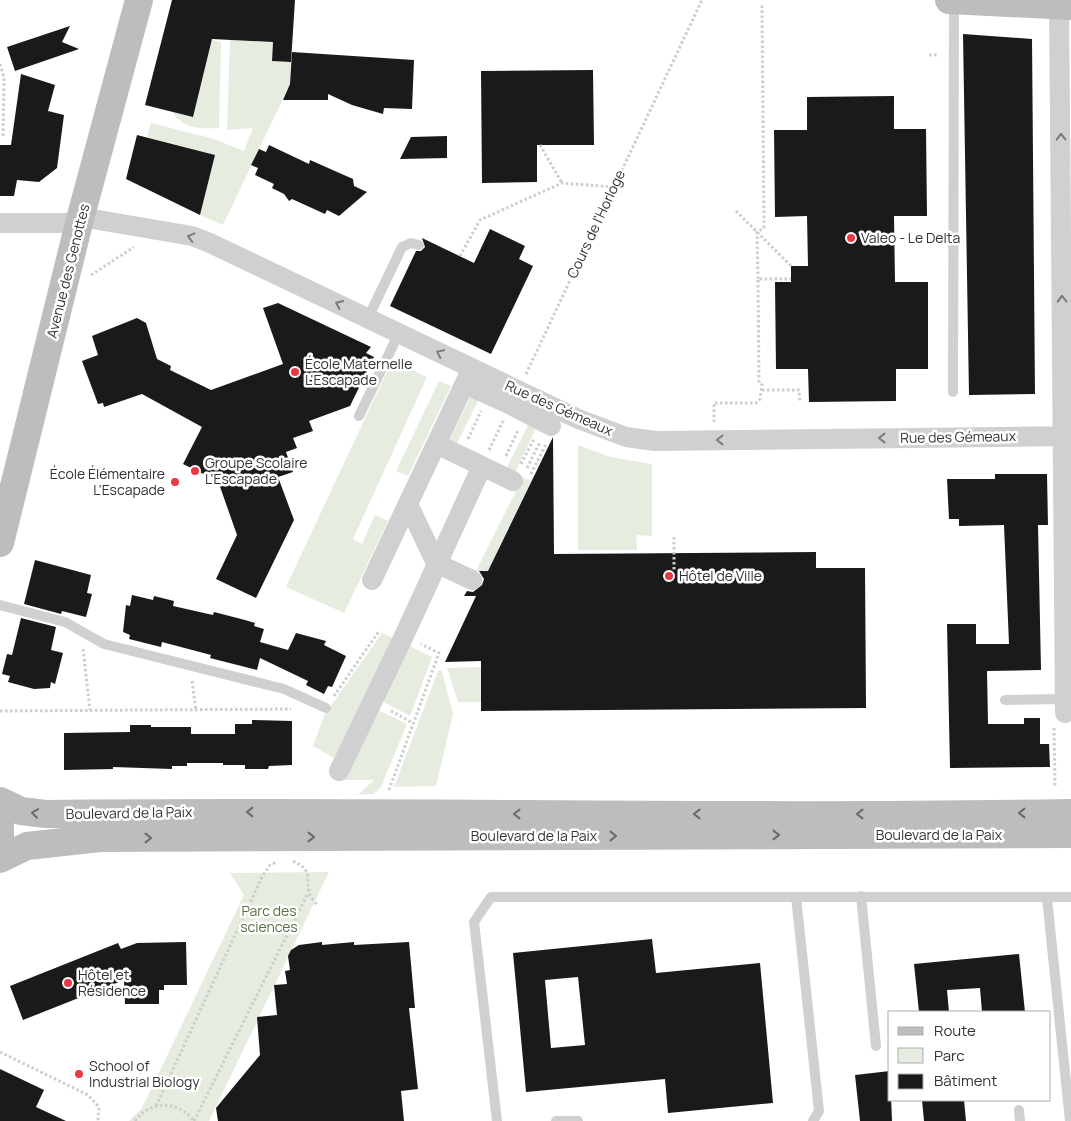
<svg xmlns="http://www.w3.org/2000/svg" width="1071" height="1121" viewBox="0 0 1071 1121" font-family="Manrope,sans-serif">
  <rect width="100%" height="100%" fill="#fff"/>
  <path fill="#e6ecdf" d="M212 40 221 42 219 128C200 129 184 129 172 112L193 117Z
    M230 40 273 42 272 61 291 62 290 84 223 225 200 215 215 155 147 137 151 123 214 139 244 151 253 128 227 130Z
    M392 361 427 377 353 539 362 544 375 515 388 521 344 613 286 587Z
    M439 381 451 386 408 476 396 471Z
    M471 395 479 399 456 445 449 441Z
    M529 423 537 426 515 473 506 469Z
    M578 445 611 457 652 464V536L636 535 637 550H578Z
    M523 477 531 481 488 571H476Z
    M382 633 396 639 334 758 313 746 325 714Z
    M407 645 432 657 410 716 382 701Z
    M481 667V702H458L447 668Z
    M438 671H442L453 714 436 786 394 787Z
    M378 710 407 724 381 787 373 794 358 795 374 780H343Z
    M329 872 209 1121H129L142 1108 244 895 230 873Z"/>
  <path fill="#1a1a1a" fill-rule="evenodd" d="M172 0H295L291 62 272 61 273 42 212 39 193 117 145 105Z
    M70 26 62 42 79 49 15 71 7 47Z
    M963 34 1032 39 1035 394 969 395Z
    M292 52 414 60 412 109 384 108 383 114 352 105 328 94V100H283L290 84Z
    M593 70 594 145H537V182L482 183 481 71Z
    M21 74 55 85 48 111 64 115 57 168 39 182 17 180 14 196H0V145H11Z
    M894 96V129H926L927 216H894L895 282H928V369H896V401L809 402 808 369H776L775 282H791V266H808L807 216 775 217 774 130H807V97Z
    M137 135 215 155 200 215 126 179Z
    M447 136V158L400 159 411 137Z
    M269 145 309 164 310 160 353 179 354 186 367 192 339 216 327 210 325 214 292 199 289 201 284 194 272 188 274 184 255 175 258 168 251 165 259 149 266 152Z
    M490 229 525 246 519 259 533 266 491 354 390 306 416 251H421L425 247 422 238 474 263Z
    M278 303 371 347 366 353 374 357 350 406 309 421 313 431 293 438 297 448 286 452 293 472 278 477 294 520 256 598 216 579 237 535 218 481 183 464 202 427 142 394 104 407 103 403 98 404 82 361 98 355 92 336 137 318 146 323 157 359 171 366 170 370 211 390 283 364 263 308Z
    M553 437 554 554 816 552V568H865L866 708 481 711V661L445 662 476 596H464L467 591 473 592 482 585 484 579 479 571H488Z
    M995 474H1047L1048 525H1038L1041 670 987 671 988 724H1024V718H1040V744H1049L1050 767 950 768 947 624H976V644H1009L1004 525 959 526V519H949L947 479H995Z
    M35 560 91 575 87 593 92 594 86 617 62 611 61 614 24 604Z
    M132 595 153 600 154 596 174 601 173 606 213 615 214 612 245 620 255 623 254 626 264 629 260 642 288 650 296 633 326 641 324 645 346 656 332 687 328 686 324 694 306 685 308 681 260 658 257 670 210 658 211 655 162 642 161 647 129 639 130 635 123 632 126 605 130 606Z
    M21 618 56 627 51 650 63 653 55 684 51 682 50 688 34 689 8 682 10 676 2 674 7 654 12 655Z
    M252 720 292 721V765L269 766 268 769H245V765H223V763H187V766H172V769L113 767V769L64 770V733L130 732V725H151V727H191V734H235V724H252Z
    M652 939 656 973 760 963 773 1103 668 1113 665 1079 526 1092 513 953ZM578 977 585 1045 551 1048 545 980Z
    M186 942 187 985H164V990H159V1004H125L124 980 23 1020 10 986 118 943 121 949 137 943Z
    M322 942V945L354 942V945L409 942 415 1008H409L418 1089 401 1091 404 1121H218L216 1108 260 1055 257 1017 277 1015 274 985 287 984 285 971 290 970 288 956 291 950 299 945Z
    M1019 954 1025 1012H982L980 988 947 990 949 1012H919L914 964Z
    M0 1069 44 1090 36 1107 66 1121H0Z
    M890 1071 892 1121H860L855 1075Z
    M922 1100H964L966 1121H924Z"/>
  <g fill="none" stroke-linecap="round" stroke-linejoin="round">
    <path stroke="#cdcdcd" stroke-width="3" stroke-dasharray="2.5 2.5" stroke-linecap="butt" d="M929 55H939
      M0 64 4 77 3 136
      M540 145 562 183
      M736 211 791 266
      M460 256 480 220 562 183 613 187
      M91 275 134 247
      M758 279 757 232 764 228 762 5
      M526 374 702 0
      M762 390H799L800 402
      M714 422V403H756L760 399 762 385 759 383 758 279H791
      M468 439 481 411
      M489 450 503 421
      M506 456 518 430
      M521 464 534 439
      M527 468 540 442
      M531 474 546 444
      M674 537V570
      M83 649 90 710
      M192 681 196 711
      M334 696 379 631
      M0 711 291 709
      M391 711 413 723
      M1054 728 1055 787
      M389 790 439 653 421 644
      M293 861C313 870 306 877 309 892 309 896 316 903 318 906
      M0 1052 88 1095 99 1107 98 1121
      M156 1106 262 877 270 865 277 862
      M135 1121C150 1100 178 1100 194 1121
      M194 1121 308 893"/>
    <path stroke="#d0d0d0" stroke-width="10" d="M368 318 402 247 411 243 419 245
      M953 392 954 1
      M359 416 399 333
      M0 605 65 622 104 644 284 689 326 708
      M1005 700 1066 699
      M861 896 876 1046
      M1047 898 1070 1121
      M1019 1110 1020 1121
      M497 1121 474 922 491 897H796
      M556 1121H578
      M813 1121 819 1111 796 897H1071"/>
    <path stroke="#d0d0d0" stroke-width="20" d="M1059 0 1065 713
      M81 217 192 236 210 243 576 418 626 437 655 441 1071 436
      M0 223H79
      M465 384 511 405
      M518 390 511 405 551 426
      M436 444 513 481
      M408 504 436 563 472 580
      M372 580 472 368
      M339 771 404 636 482 466"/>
    <path stroke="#bdbdbd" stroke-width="28" d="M949 0 1071 6
      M0 543 79 223 139 0
      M0 801 21 811 46 814C388 810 729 819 1071 813
      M0 818V841
      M0 859 27 846 100 838 1071 834"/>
  </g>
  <defs><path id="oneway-chevron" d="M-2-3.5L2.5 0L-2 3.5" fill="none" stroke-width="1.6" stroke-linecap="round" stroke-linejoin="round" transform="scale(1.25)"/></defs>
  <g stroke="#7a7a7a">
    <use href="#oneway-chevron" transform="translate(1061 137) rotate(-91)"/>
    <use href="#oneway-chevron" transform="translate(191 237) rotate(-165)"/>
    <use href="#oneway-chevron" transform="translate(1062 299) rotate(-91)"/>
    <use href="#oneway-chevron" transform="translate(339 304) rotate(-155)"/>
    <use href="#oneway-chevron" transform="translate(440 353) rotate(-154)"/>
    <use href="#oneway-chevron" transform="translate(882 438) rotate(180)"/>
    <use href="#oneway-chevron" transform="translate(720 440) rotate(179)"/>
  </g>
  <g stroke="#6a6a6a">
    <use href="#oneway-chevron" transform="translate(250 812) rotate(-180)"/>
    <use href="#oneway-chevron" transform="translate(35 813) rotate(-172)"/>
    <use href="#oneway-chevron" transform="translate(1022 813) rotate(180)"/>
    <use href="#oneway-chevron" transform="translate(517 814) rotate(-180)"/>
    <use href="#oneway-chevron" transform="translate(697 814) rotate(-180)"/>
    <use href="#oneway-chevron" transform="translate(860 814) rotate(180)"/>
    <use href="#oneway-chevron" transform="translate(776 835)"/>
    <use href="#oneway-chevron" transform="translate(613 836)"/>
    <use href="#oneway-chevron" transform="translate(311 837)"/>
    <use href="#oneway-chevron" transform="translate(148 838)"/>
  </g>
  <g fill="#e63946" stroke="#fff" stroke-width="2">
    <circle cx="851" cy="238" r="5"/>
    <circle cx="295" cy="372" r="5"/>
    <circle cx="195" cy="471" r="5"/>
    <circle cx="175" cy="482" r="5"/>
    <circle cx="669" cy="576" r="5"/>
    <circle cx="68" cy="983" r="5"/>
    <circle cx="79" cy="1074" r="5"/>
  </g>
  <g text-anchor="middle" stroke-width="5" stroke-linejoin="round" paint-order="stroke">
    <g font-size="14" fill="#333" stroke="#fff">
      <text transform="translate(596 224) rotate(-65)" y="5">Cours de l'Horloge</text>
      <text transform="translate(68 271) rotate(-76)" y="5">Avenue des Genottes</text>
      <text transform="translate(559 408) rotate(24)" y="5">Rue des Gémeaux</text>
      <text transform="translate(958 437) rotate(-1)" y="5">Rue des Gémeaux</text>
      <text transform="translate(129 813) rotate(-1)" y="5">Boulevard de la Paix</text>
      <text x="939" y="840">Boulevard de la Paix</text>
      <text x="534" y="841">Boulevard de la Paix</text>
    </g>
    <g font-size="14" fill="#333" stroke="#fff" text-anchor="start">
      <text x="861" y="243">Valeo - Le Delta</text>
      <text x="305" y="369">École Maternelle<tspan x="305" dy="16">L'Escapade</tspan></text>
      <text x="205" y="468">Groupe Scolaire<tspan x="205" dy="16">L'Escapade</tspan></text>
      <text x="165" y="479" text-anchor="end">École Élémentaire<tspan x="165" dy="16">L'Escapade</tspan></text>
      <text x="679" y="581">Hôtel de Ville</text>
      <text x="78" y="980">Hôtel et<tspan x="78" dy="16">Résidence</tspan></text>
      <text x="89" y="1071">School of<tspan x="89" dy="16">Industrial Biology</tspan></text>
    </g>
    <g font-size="14" fill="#56703f" stroke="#fff">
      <text x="269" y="916">Parc des<tspan x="269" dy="16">sciences</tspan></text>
    </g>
  </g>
  <rect x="888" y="1011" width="162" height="90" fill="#ffffff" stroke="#adadad"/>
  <rect x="898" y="1027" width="25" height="8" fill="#bdbdbd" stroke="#adadad"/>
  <text x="934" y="1036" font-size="15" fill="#333333">Route</text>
  <rect x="898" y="1048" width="25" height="15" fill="#e6ecdf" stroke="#adadad"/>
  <text x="934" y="1061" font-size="15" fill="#333333">Parc</text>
  <rect x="898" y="1074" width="25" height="15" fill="#1a1a1a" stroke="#adadad"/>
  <text x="934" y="1086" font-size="15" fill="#333333">Bâtiment</text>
</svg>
